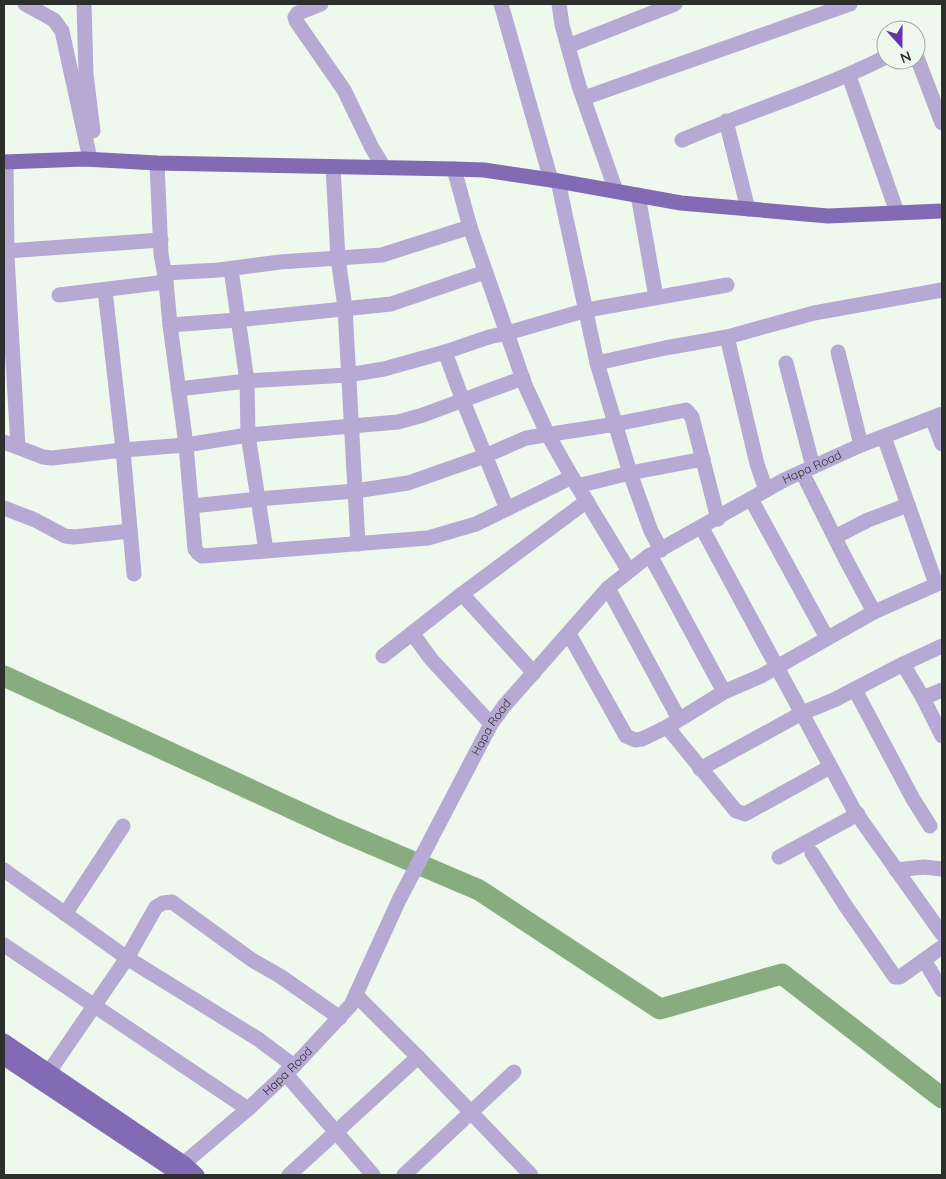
<svg xmlns="http://www.w3.org/2000/svg" width="946" height="1179" viewBox="0 0 946 1179" font-family="Quicksand,sans-serif">
  <rect width="100%" height="100%" fill="#eff8ed"/>
  <g fill="none" stroke-linecap="round" stroke-linejoin="round">
    <path stroke="#88ac7f" stroke-width="21" d="M4 676 336 829 479 890 660 1009 782 974 942 1098"/>
    <g stroke="#b6aad4" stroke-width="15">
      <path d="M25 4 54 20 62 31 90 159"/>
      <path d="M84 4 86 74 93 131"/>
      <path d="M321 4 298 13 295 17 296 21 344 90 372 148 383 166"/>
      <path d="M501 4 551 180"/>
      <path d="M559 4 562 25 579 86 616 191"/>
      <path d="M568 46 675 4"/>
      <path d="M916 55 942 123"/>
      <path d="M849 76 897 212"/>
      <path d="M584 98 850 4"/>
      <path d="M726 121 748 209"/>
      <path d="M682 140C750 111 820 90 886 57"/>
      <path d="M6 162 7 257 18 447"/>
      <path d="M157 163 161 254 166 282 170 325 186 445 195 549 198 553 202 556 428 538 476 524 572 477"/>
      <path d="M333 167 338 258 345 308 358 544"/>
      <path d="M454 169 470 227 525 385 548 435 572 477 629 571"/>
      <path d="M558 181 597 363 630 473 651 531 661 550"/>
      <path d="M638 195 656 297"/>
      <path d="M7 251 161 240"/>
      <path d="M231 269 247 381 248 435 266 550"/>
      <path d="M165 273 219 270 280 262 382 255 470 227"/>
      <path d="M105 290 123 450 134 574"/>
      <path d="M59 295 166 282"/>
      <path d="M170 325 237 320 391 304 485 272"/>
      <path d="M727 337 757 464 766 490"/>
      <path d="M445 352 463 401 507 509"/>
      <path d="M838 352 861 445"/>
      <path d="M597 363 665 348 727 337 814 313 942 290"/>
      <path d="M786 363 813 467"/>
      <path d="M178 389 247 381 348 375 384 369 445 352 489 337 507 333 587 310 727 285"/>
      <path d="M932 418 942 444"/>
      <path d="M884 437 936 584"/>
      <path d="M4 442 43 457 52 458 123 450 186 445 248 435 398 422 423 415 523 378"/>
      <path d="M802 472 846 560 874 612"/>
      <path d="M577 486 630 473 703 459"/>
      <path d="M751 499 827 638"/>
      <path d="M192 506 258 499 355 491 408 483 485 456 526 438 616 424 686 410 692 417 718 519"/>
      <path d="M4 508 35 520 65 536 74 537 130 531"/>
      <path d="M702 528 854 810 942 934"/>
      <path d="M835 537 868 520 908 505"/>
      <path d="M650 555 724 692"/>
      <path d="M608 588 679 719"/>
      <path d="M462 594 534 673"/>
      <path d="M412 633 431 659 491 724"/>
      <path d="M569 634 626 736 635 740 642 739 667 727 724 692 761 676 874 612 942 582"/>
      <path d="M383 656 462 594 587 501"/>
      <path d="M903 664 923 698 942 736"/>
      <path d="M855 690 913 799 930 826"/>
      <path d="M923 698 942 690"/>
      <path d="M667 727 736 811 745 814 830 767"/>
      <path d="M700 769 802 713 834 700 903 664 942 646"/>
      <path d="M812 853 845 905 895 977H900L942 947"/>
      <path d="M779 857 858 814"/>
      <path d="M4 870 127 958 258 1039 294 1066"/>
      <path d="M896 870 924 867 942 869"/>
      <path d="M65 914 123 826"/>
      <path d="M4 945 248 1109"/>
      <path d="M924 960 942 990"/>
      <path d="M357 996 418 1057 531 1175"/>
      <path d="M285 1073 373 1175"/>
      <path d="M42 1082 127 958 156 907 163 903 172 902 252 960 280 976 340 1018"/>
      <path id="s1" d="M176 1170 248 1109 294 1066 351 1005 399 900 491 724 505 705 608 588 647 557 784 480 861 445 942 414"/>
      <path d="M289 1175 418 1057"/>
      <path d="M404 1175 514 1072"/>
    </g>
    <path stroke="#826ab5" stroke-width="15" d="M4 162 84 159 157 163 454 169 484 170 558 181 681 203 828 216 942 211
      M4 1041 185 1164 197 1175
      M4 1058 180 1175"/>
  </g>
  <g text-anchor="middle" stroke-width="4" stroke-linejoin="round" paint-order="stroke">
    <g font-size="12" fill="#2c2f2b" stroke="#eff8ed">
      <text dy="4" stroke="none"><textPath href="#s1" startOffset="972">Hapa Road</textPath></text>
      <text dy="4" stroke="none"><textPath href="#s1" startOffset="552">Hapa Road</textPath></text>
      <text dy="4" stroke="none"><textPath href="#s1" startOffset="149">Hapa Road</textPath></text>
    </g>
  </g>
  <rect width="946" height="1179" fill="none" stroke="#2c2f2b" stroke-width="10"/>
  <g transform="translate(901 45) rotate(159)"><circle r="24" fill="#eff8ed" stroke="#a1a89f"/>
  <path d="M0-4L9 19L0 12L-9 19Z" fill="#6534ab"/>
  <text y="-8" font-size="14" font-weight="bold" text-anchor="middle" fill="#2c2f2b">N</text>
  </g>
</svg>
